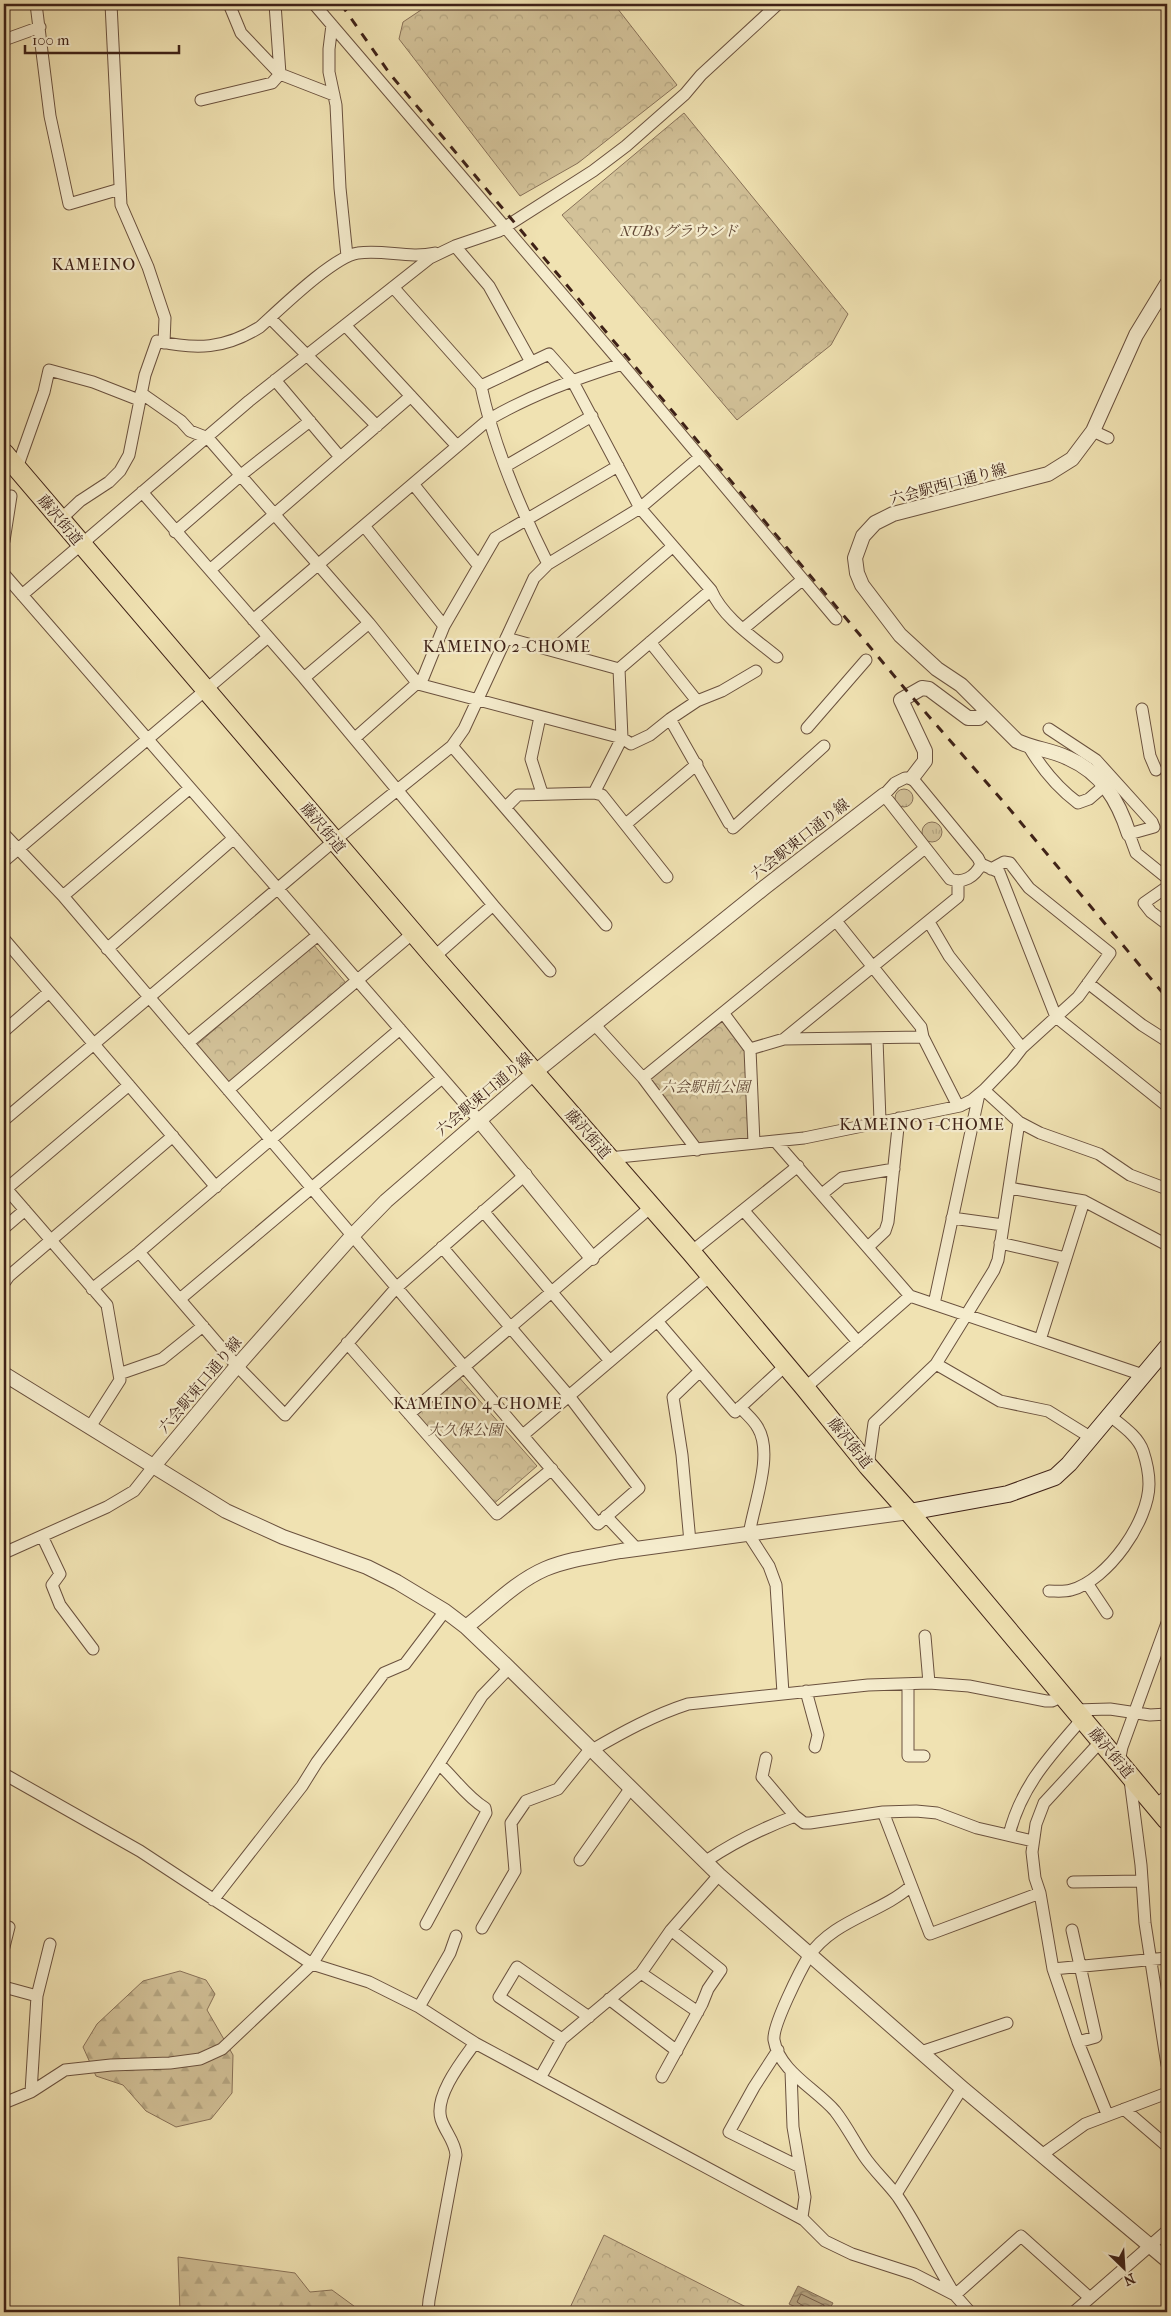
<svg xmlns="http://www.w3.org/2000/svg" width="1171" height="2316" viewBox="0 0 1171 2316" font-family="'IM FELL French Canon','Noto Serif JP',serif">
  <defs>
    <pattern id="grass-tufts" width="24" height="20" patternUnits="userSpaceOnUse" patternTransform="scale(1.25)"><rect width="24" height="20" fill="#d2c198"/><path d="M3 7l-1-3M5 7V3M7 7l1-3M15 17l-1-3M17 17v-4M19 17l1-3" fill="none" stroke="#b5a682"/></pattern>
    <pattern id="forest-firs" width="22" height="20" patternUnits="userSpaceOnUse" patternTransform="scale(1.25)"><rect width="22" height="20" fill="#d2c198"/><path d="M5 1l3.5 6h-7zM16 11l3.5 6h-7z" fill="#b5a682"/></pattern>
    <pattern id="park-crowns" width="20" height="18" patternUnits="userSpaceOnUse" patternTransform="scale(1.25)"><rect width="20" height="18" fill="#d2c198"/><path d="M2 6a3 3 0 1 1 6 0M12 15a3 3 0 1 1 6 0" fill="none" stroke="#b5a682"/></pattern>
    <pattern id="water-waves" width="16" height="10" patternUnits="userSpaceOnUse" patternTransform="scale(1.25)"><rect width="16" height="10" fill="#b3a07d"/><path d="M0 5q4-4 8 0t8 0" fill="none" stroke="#938265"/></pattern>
  </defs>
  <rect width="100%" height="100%" fill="#f0e2b2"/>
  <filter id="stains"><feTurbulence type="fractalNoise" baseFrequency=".004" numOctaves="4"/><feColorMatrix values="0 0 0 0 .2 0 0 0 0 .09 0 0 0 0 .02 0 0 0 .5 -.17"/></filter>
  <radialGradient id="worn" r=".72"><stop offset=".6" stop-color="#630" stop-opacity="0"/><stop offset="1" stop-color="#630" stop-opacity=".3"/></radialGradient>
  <path fill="url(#grass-tufts)" stroke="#887158" d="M895 798a9 9 0 1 1 18 0a9 9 0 1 1-18 0Z
    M922 832a10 10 0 1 1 20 0a10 10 0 1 1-20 0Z"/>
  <path fill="url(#forest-firs)" stroke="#887158" d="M180 1971 206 1980 215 1994 207 2010 233 2055 232 2093 211 2119 176 2127 146 2111 123 2085 96 2076 83 2047 97 2024 143 1981Z
    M178 2257 295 2273 310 2292 332 2290 358 2309 380 2308 388 2312H180Z"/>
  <path fill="url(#park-crowns)" stroke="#887158" d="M430 4H614L677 85 578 163 520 196 399 39 403 22Z
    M684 113 848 314 831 345 737 420 562 215Z
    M313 944 346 983 226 1086 193 1048Z
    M723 1021 745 1051 748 1139 699 1144 646 1081Z
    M457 1375 537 1466 491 1506 411 1414Z
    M604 2235 746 2307 743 2312H568Z"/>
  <path fill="url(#water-waves)" stroke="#846d54" d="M798 2286 833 2303 828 2312H806L789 2304Z"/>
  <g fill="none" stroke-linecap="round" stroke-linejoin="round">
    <path stroke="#78604a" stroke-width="1" d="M806 2312 805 2307 797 2302 801 2294 824 2305V2312"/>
    <g stroke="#6a513e" stroke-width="13">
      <path id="minor" d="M36 4 50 116 69 204 120 189
        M111 4 121 205 148 267 165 318 164 343
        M229 4 241 33 280 74 334 95
        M314 4 622 364 836 619
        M332 25 329 49V72L336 105 340 188 347 256
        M4 40 40 27
        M201 100 272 83 280 74 275 4
        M455 246 489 286 531 362
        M393 287 481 386
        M270 318 377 426
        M345 325 457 446
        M275 380 340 457
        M141 393 181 421 190 431 208 438 369 623 418 684 622 738 631 744 650 735 670 719 697 701 722 691 756 671
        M1093 431 1108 438
        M506 466 592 416
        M17 468 44 392 49 370 93 382 139 400
        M414 485 478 565
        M142 492 304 678 493 905
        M60 520 80 501 109 482 120 471 129 455 145 375 157 341C196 350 225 349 260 327 280 309 334 256 358 253 384 249 409 259 435 253
        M365 527 444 626
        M175 532 241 475 310 421
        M4 541 11 496
        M548 564C520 508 494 448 481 386L549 354 572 380 640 508 711 590C723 618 754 638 777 657
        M210 570 411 396
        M4 574 478 1119
        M22 595 249 401 430 258 455 246 499 231 593 171 626 146 685 94 701 75 778 4
        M253 620 488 420C531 395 575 379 622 364
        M743 629 802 580
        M506 638 619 669 711 590
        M650 642 697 701
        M553 650 672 547
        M304 678 369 623
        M1142 709 1150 756 1156 770
        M540 717 531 759 542 793
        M670 719 729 823
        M807 728 866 660
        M1049 729 1096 760 1152 822 1154 827 1129 834 1136 853 1167 878
        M355 738 423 678 444 626 495 538 618 466
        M452 746 606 925
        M1029 747C1042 769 1058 788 1078 803L1089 799 1104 786
        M905 778H912L978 858 981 864C975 877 963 884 950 879L884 795 895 783Z
        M594 793 622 738 619 669
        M506 807 518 795 594 793 602 795 667 877
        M626 824 697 764
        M733 828 824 746
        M4 834 63 896 598 1524 639 1488 569 1396 442 1247
        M4 861 268 637
        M981 864 999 872 1056 1017 1167 1106
        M1167 887 1144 903 1151 912 1167 924
        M63 896 190 788
        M836 921 921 1027 923 1037 958 1106
        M929 922 949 956 1022 1048
        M4 939 216 1187
        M107 949 234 838
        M434 957 493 905 550 971
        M1088 983 1142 1025 1167 1041
        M724 1014 750 1049 754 1143
        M594 1024 643 1078 697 1150
        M4 1031 49 992
        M784 1039 958 897V882
        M877 1039 880 1121
        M188 1043 318 935
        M750 1049 784 1039 923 1037
        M643 1078 925 848
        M228 1090 413 933
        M984 1090 1019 1122 1040 1133 1099 1154 1130 1175 1167 1189
        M4 1120 334 841 452 746 464 729 534 578 548 564 640 508 700 457
        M775 1141 910 1296 1143 1375
        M609 1158 804 1138 960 1106 972 1100 984 1090 1012 1061 1022 1048 1078 997 1110 953 1029 888 1010 863 1004 862 991 869
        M4 1186 107 1305 120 1380 90 1427
        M1009 1188 1084 1201 1167 1245
        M6 1189 129 1085
        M822 1194 842 1178 894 1169
        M483 1211 610 1361
        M744 1211 858 1342
        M952 1218 1003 1225
        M4 1228 25 1210
        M1000 1243 1066 1258
        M868 1247 885 1231 888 1222 899 1118
        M139 1252 237 1366 285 1415 396 1288 526 1174
        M691 1252 798 1166
        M4 1283 9 1276 173 1136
        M92 1289 139 1252 400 1029
        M180 1299 442 1078
        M934 1304 979 1094
        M657 1321 735 1412 785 1366
        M1040 1340 1084 1201
        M347 1343 497 1514 552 1469
        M936 1364 1000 1401 1048 1411 1090 1437
        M119 1374 162 1359 203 1326
        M805 1388 910 1296
        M740 1407C746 1414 754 1420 758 1428 774 1455 753 1506 749 1535L769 1566 776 1585 783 1693
        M409 1414 651 1207
        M523 1435 710 1276
        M868 1466 874 1423 936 1364 994 1270 998 1260 1019 1122
        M606 1516 637 1549
        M42 1536 60 1574 52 1585 60 1605 93 1649
        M690 1542 682 1455 673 1397 700 1371
        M4 1553 107 1507 134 1491 153 1467
        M1087 1583 1107 1613
        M1049 1591C1056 1591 1064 1592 1071 1590 1108 1580 1149 1521 1149 1484 1149 1474 1146 1460 1143 1451 1138 1436 1121 1425 1109 1415
        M925 1636 929 1683
        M908 1684V1756H924
        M806 1691 818 1735 815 1747
        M1075 1710 1110 1709 1150 1715 1167 1714
        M1102 1740 1044 1803 1036 1824 1032 1852 1035 1878 1040 1893 1053 1969 1078 2042 1107 2114
        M766 1758 762 1777 795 1816
        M1119 1762 1122 1747 1167 1623
        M4 1774 140 1851 312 1964 369 1982 419 2007 475 2043 804 2220 825 2241 852 2254 914 2274 955 2295 970 2312
        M1130 1780 1141 1865 1145 1923 1167 2065
        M1155 1806 1167 1796
        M883 1812 930 1934 1040 1893
        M1009 1835C1021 1786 1050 1756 1082 1719
        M580 1860 630 1789
        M706 1861C734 1842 763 1828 795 1816L804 1823H810L883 1812 916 1811 937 1813 977 1828 1033 1841
        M1073 1882 1142 1881
        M911 1886C881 1913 833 1920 809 1956 801 1969 772 2026 774 2040 779 2071 816 2089 835 2111 846 2125 854 2141 864 2156 874 2171 887 2182 898 2197 919 2228 935 2263 955 2295L1021 2236 1090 2298
        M213 1900 302 1786 317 1762 384 1673 405 1664 445 1611
        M426 1924 486 1813 485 1808C467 1797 456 1780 440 1765
        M482 1928 515 1871 511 1823 526 1801 558 1789 587 1753 592 1750C623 1732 654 1715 688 1704L868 1685 929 1683 969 1686 1046 1701H1052L1063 1696
        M1072 1930 1096 2037 1078 2042
        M4 1947 9 1927
        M1053 1969 1167 1958
        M641 1973 698 2012
        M4 1987 37 1996
        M609 1999 677 2051
        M419 2007 450 1953 456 1936
        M562 2039 499 1997 517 1967 589 2017
        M778 2050 754 2087 729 2132 800 2167
        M921 2052 1007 2023
        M791 2071 793 2127 805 2197 802 2217 804 2220
        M662 2077 702 2004 708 1989 721 1970 671 1930
        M540 2078 562 2039 641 1973 671 1930 719 1875
        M31 2092 37 1996 50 1944
        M4 2103 31 2092 65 2070 111 2065 170 2063 200 2059 222 2049 312 1964 482 1696 509 1668
        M1124 2109 1167 2146
        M1043 2154 1085 2124 1167 2093
        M896 2194 962 2088
        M428 2312 429 2300 456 2155C455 2141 445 2132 441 2119 434 2096 462 2061 475 2043
        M1074 2312 1167 2231"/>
    </g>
    <g stroke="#6a513e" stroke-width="16">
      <path id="tertiary" d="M912 778 925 761V751L901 700 922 688 929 689 968 718H979L986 711
        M1129 834C1118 800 1102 773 1068 758 1052 750 1034 749 1017 741L961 685 937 669 900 635 862 585 857 573 855 558 863 536 875 523 893 514 1048 474 1072 459 1093 431 1136 335 1167 284
        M478 1119 592 1258
        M4 1374 226 1511 283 1537 367 1567 397 1582 445 1611 466 1627 509 1668 719 1875 962 2088 1167 2260
        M153 1467 237 1366 352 1236 386 1201 534 1073 765 887 884 795
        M466 1627C491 1608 515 1582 545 1569 569 1559 595 1556 621 1551L909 1512"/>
    </g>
    <g stroke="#3e2117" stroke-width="18">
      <path id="secondary" d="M909 1512 1008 1494 1055 1477 1069 1464 1167 1347"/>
    </g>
    <g stroke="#3e2117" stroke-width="21">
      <path id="trunk" d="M4 453 434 957 691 1252 805 1388 868 1466 909 1512 1167 1820"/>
    </g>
    <use href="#minor" stroke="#f5eccd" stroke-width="11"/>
    <use href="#tertiary" stroke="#f5eccd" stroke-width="14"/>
    <use href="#secondary" stroke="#f5eccd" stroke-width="16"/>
    <use href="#trunk" stroke="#f0e2b2" stroke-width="19"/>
    <path stroke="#3e2117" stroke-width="3" stroke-dasharray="9 9" stroke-linecap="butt" d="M341 4 390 74 906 690 1007 806 1167 998"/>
  </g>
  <g text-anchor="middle" stroke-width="4.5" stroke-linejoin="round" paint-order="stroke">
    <g font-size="15" font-style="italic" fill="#634937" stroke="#f5eccd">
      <text x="679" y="236">NUBS グラウンド</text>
      <text x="705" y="1092">六会駅前公園</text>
      <text x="465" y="1435">大久保公園</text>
    </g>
    <g font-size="15" fill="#3e2117" stroke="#f5eccd">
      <text transform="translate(948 484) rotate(-15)" y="5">六会駅西口通り線</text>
      <text transform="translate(60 520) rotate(50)" y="5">藤沢街道</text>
      <text transform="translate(323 828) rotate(50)" y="5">藤沢街道</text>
      <text transform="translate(800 839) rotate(-38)" y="5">六会駅東口通り線</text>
      <text transform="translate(484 1094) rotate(-40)" y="5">六会駅東口通り線</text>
      <text transform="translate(588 1134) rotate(49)" y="5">藤沢街道</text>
      <text transform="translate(200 1385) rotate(-50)" y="5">六会駅東口通り線</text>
      <text transform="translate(850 1443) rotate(51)" y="5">藤沢街道</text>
      <text transform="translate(1111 1753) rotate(50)" y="5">藤沢街道</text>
    </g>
    <g font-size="16" letter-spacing="1" fill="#3e2117" stroke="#f5eccd">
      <text x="94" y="270">KAMEINO</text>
      <text x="507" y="652">KAMEINO 2-CHOME</text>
      <text x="922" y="1130">KAMEINO 1-CHOME</text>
      <text x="478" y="1409">KAMEINO 4-CHOME</text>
    </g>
  </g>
  <rect width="1171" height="2316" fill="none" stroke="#f0e2b2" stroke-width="20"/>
  <rect x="5" y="5" width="1161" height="2306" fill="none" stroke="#3e2117" stroke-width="2.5"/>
  <rect x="10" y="10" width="1151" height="2296" fill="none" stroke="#3e2117"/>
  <g transform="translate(1124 2268) rotate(155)" stroke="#f5eccd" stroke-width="4" paint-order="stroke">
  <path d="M0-4L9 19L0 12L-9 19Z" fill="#3e2117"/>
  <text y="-8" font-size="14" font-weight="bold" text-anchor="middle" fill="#3e2117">N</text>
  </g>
  <path d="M25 45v8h154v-8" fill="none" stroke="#3e2117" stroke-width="2.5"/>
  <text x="32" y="45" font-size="15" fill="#3e2117" stroke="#f5eccd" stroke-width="4" paint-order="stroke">100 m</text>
  <rect width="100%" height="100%" filter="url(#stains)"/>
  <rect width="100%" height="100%" fill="url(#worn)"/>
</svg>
